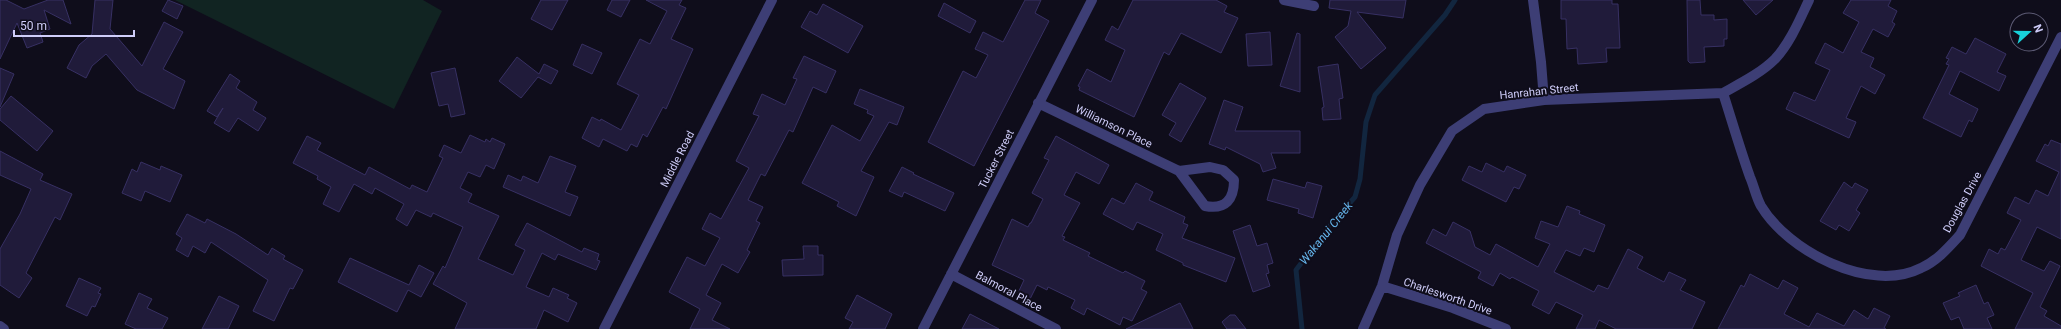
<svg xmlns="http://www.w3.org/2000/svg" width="2061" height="329" viewBox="0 0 2061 329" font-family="Roboto,sans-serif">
  <rect width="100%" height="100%" fill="#0f0d1b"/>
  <path fill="#112422" d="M175 0H423L442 11 394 109Z"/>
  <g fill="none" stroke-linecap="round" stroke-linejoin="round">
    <path stroke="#12263f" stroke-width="5" d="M1302 329 1296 270 1332 223 1355 197 1360 179 1366 122 1375 95 1445 15 1455 0"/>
  </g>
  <path fill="#201b3a" stroke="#373063" d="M0 0H6L24 9 48 0H63L71 24 44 10 50 29 40 33 43 42 27 48 17 23 0 59Z
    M95 0H113L110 29 142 66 164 22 183 32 163 69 185 81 174 109 137 90 106 54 92 66 86 78 67 68 79 45 92 34Z
    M168 0 183 6 177 19 162 11Z
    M541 0H568L552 30 531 19Z
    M612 0H630L621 17 607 10Z
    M646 0H682L679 5 686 8 671 39 693 49 666 109 663 107 647 137 643 134 637 147 631 144 627 151 603 139 599 147 582 138 592 117 600 121 601 119 621 130 639 95 617 84 640 39 650 44 667 11Z
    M1025 0H1041L1035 13 1049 21 974 166 928 142 963 71 976 78 988 55 975 49 983 32 1003 42Z
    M1133 0H1216L1227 6 1224 12 1238 18 1221 53 1181 33 1169 55 1164 52 1134 117 1079 90 1080 87 1078 86 1087 69 1111 82 1125 50 1105 40 1112 26 1118 30Z
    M1330 0H1406L1403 18 1357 12 1386 48 1361 69 1335 37 1348 26 1351 11 1329 8Z
    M1561 0H1612V4H1618L1620 48H1606L1607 62 1578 64 1577 48 1567 49 1566 19H1561Z
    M1687 0H1700L1701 15H1714V20L1727 19V39H1724V46L1704 47 1705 62 1690 63 1688 61Z
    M1743 0H1773L1756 15Z
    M1851 0H1891L1888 6 1897 11 1892 22 1895 24 1888 37 1873 29 1861 52 1874 58 1870 67 1885 75 1875 94 1861 86 1846 118 1856 122 1849 138 1786 109 1794 92 1815 101 1830 70 1815 63 1825 43 1843 53 1859 22 1843 13Z
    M944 3 976 21 970 33 938 16Z
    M823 4 863 26 848 53 801 27 810 11 817 15Z
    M1270 32 1272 65 1248 66 1246 34Z
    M1297 33 1300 34V92L1280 86Z
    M1975 38 2006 54 1997 72 2006 76 1999 91 1960 71 1949 94 1978 109 1972 122 1969 120 1961 137 1923 118 1949 65 1946 64 1949 59 1946 58 1952 47 1966 54Z
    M582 44 602 53 592 74 573 65Z
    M804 56 836 71 826 93 813 87 793 132 789 130 765 176 761 174 748 200 763 207 756 221 760 223 747 250 750 252 738 273 722 264 706 295 721 303 712 320 730 329H690L700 309 669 292 687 257 705 266 720 238 702 229 710 213 721 219 749 168 736 161 759 116 753 114 762 94 785 105 797 79 793 78Z
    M517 57 539 74 544 64 558 71 551 84 538 77 521 98 499 81Z
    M1338 64 1343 98 1339 99 1341 119 1323 120 1322 108 1324 107 1318 67Z
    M0 68 14 74 0 107Z
    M455 68 465 114 451 117 448 104 439 106 431 73Z
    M230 74 240 81 236 88 257 102 253 110 266 118 258 131 238 118 229 132 214 123 223 108 217 117 207 111Z
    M1180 83 1206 98 1181 142 1169 135 1176 123 1162 115Z
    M860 89 904 107 897 125 889 122 861 171 874 177 856 216 837 206 839 202 802 183 832 125 860 141 874 116 867 113 868 110 854 104Z
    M11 96 53 131 37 151 0 120V109Z
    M1224 100 1243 107 1235 131H1300V153H1271L1276 168 1263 172 1260 164 1226 147 1225 150 1209 144Z
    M470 135 485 142 486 139 490 142 492 138 505 144 494 169 486 165 480 177 468 172 460 188 472 194 468 202 499 216 478 259 513 275 525 250 515 245 527 223 582 252 584 248 599 254 597 260 600 261 596 270 558 254 555 260 542 253 526 287 549 297 553 288 569 295 567 298 577 303 568 322 544 310 536 329H455L467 303 433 284 443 266 445 268 463 227 433 213 431 217 416 210 407 226 396 219 404 204 375 188 372 194 354 184 339 212 323 204 331 187 317 179 318 176 293 163 307 136 321 143 317 150 365 175 369 167 410 189 412 185 427 192 443 158 439 156 444 145 461 153Z
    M1056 136 1109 165 1099 184 1076 172 1064 195 1080 203 1062 236 1065 237 1063 240 1090 253 1088 256 1123 273 1125 271 1145 281 1141 289 1147 292 1132 321 1123 317 1120 325 1087 308 1084 315 1071 308 1075 300 1048 287 1047 290 1037 285 1030 299 1018 293 1024 280 992 265 1012 219 1028 227 1030 223H1031L1043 199 1032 193 1049 160 1044 158Z
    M2051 140 2061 144V239L2037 227 2021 260 2044 271 2050 261 2060 266 2040 307 2047 311 2044 316 2061 326V329H2015L2033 293 1981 266 1989 249 1998 254 2001 248 2005 250 2021 220 2007 213 2015 197 2029 204 2036 190 2048 196 2059 172 2036 161 2045 144 2048 146Z
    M0 151 43 174 40 180 72 194 60 220 55 217 26 273 32 278 19 298 0 285V249L20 214 31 189 0 175Z
    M550 156 576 166 565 192 578 197 570 216 503 187 508 175 521 181 523 176 538 183Z
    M141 162 160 170 161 166 182 175 170 202 145 191 141 201 122 193 132 169 137 172Z
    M1486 163 1504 172 1507 166 1526 175 1519 189 1514 187 1506 202 1462 180 1469 166 1482 172Z
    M902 167 914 173 913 174 954 193 945 211 904 192 902 197 889 191Z
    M1273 179 1305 188 1307 182 1322 186 1313 218 1298 213 1299 209 1267 200Z
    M1844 182 1852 188 1855 183 1868 190 1856 210 1860 213 1849 231 1839 225 1836 230 1820 221Z
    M1136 183 1153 192 1149 200 1185 217 1183 223 1188 225 1182 238 1235 258 1226 282 1183 265V263L1156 250 1163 234 1137 222 1133 230 1103 214 1112 198 1124 204Z
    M1567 206 1580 211 1579 214 1605 225 1594 252 1584 248 1580 256 1566 250 1554 272 1594 292 1598 285 1608 289 1628 249 1643 257 1637 268 1664 282 1669 272 1686 280 1680 290 1705 302 1692 329H1616L1599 320 1595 329H1576L1583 315 1556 302 1549 314 1532 305 1539 291 1512 277 1510 279 1500 273 1493 286 1478 278 1481 272 1426 243 1433 229 1446 236 1453 222 1470 231 1475 247 1490 255 1496 244 1538 267 1550 244 1535 238 1541 221 1558 227Z
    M187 214 205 223 207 219 236 234 268 255 272 248 285 256 283 259 303 270 293 289 290 288 274 321 253 311 268 280 211 242 205 253 193 246 188 257 176 250 182 238 176 234Z
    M1250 225 1257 246 1267 243 1273 263 1267 265 1269 273 1266 274 1270 286 1253 292 1233 231Z
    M803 246H818V255H823V275L783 276 782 260 804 259Z
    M350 258 409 285 419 265 434 273 421 297 408 290 397 312 338 282Z
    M1750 274 1778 289 1783 280 1798 288 1784 314 1809 327 1817 313 1844 326 1854 310 1868 319 1874 308 1890 316 1884 328 1886 329H1718L1741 285 1744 287Z
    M79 278 101 288 98 293 101 294 95 307 92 306 87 316 66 306Z
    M1976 285 1984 304 1988 302 1994 315 1987 318 1992 329H1964L1959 317 1951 320 1943 303 1960 296 1958 293Z
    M139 293 152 299 147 308 168 318 162 329H136L125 324Z
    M857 295 892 314 885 329H849L853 322 845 318Z
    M219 296 239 306 228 329H202Z
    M1180 303 1193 329H1126Z
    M970 314 999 329H962Z
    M1230 315H1235L1246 329H1227L1222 322Z"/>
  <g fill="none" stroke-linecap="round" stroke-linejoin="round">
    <path stroke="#3d3e75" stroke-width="10" d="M1284 0 1314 6
      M1533 0 1541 62 1544 100
      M1723 93C1732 121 1740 149 1750 177 1754 186 1756 197 1761 206 1788 251 1870 294 1921 268 1937 261 1949 247 1960 235L2061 37
      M1038 103 1179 171 1210 167 1223 170 1234 180C1234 199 1226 210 1205 206L1179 171
      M951 274 1056 329
      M1382 286 1453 308 1506 329
      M0 326 4 329
      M604 329 772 0
      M923 329 1092 0
      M1363 329 1382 286 1397 235 1420 185 1452 131 1484 109 1544 100 1723 93C1741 83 1761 73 1775 59 1790 43 1800 19 1809 0"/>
  </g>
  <g text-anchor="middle" stroke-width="4" stroke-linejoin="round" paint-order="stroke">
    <g font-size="11" fill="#cfcdf9" stroke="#0f0d1b">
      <text transform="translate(1539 91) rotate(-6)" y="4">Hanrahan Street</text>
      <text transform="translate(1114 126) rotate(26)" y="4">Williamson Place</text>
      <text transform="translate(677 159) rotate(-63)" y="4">Middle Road</text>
      <text transform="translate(996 159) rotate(-63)" y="4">Tucker Street</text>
      <text transform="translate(1962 202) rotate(-61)" y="4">Douglas Drive</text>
      <text transform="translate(1009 291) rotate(28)" y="4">Balmoral Place</text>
      <text transform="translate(1448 296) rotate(19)" y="4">Charlesworth Drive</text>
    </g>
    <g font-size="12" font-style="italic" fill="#66b7ee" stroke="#0f0d1b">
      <text transform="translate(1326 233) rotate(-51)" y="4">Wakanui Creek</text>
    </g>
  </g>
  <g transform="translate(2029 32) rotate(69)"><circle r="19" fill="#0f0d1b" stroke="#5c5a74"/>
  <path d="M0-3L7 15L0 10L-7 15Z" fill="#18d1da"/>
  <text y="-6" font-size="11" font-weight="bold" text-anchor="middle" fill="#cfcdf9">N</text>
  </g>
  <path d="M14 30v6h120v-6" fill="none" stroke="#cfcdf9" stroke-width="2"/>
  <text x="20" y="30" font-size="12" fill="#cfcdf9" stroke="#0f0d1b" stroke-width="3" paint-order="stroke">50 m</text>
</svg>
